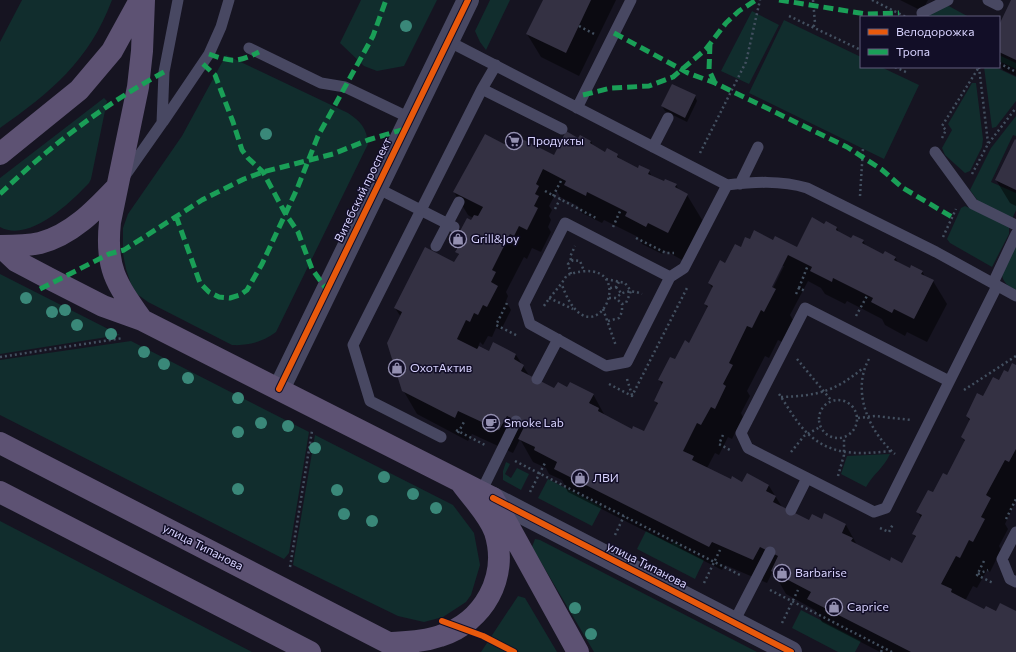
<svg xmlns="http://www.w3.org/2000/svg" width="1016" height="652" viewBox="0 0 1016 652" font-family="Commissioner,sans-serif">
  <rect width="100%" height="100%" fill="#161421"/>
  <path fill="#112d2d" d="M22 0H112C89 61 51 92 0 128V42Z
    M361 0H437L404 66 377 71 364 66 340 43Z
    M490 0H510L486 50 480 42 475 31Z
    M945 4 969 17H918Z
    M752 11 779 25 749 84 721 71Z
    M784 20 861 57V67H881L919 85 884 159 749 93Z
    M226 55 348 113C360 121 367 128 368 144L276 332C262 342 249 346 232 345L148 302 137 294 131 284 126 269 123 254V228L128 214 182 136Z
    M999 55 1016 63V69L999 61Z
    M984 67H995L1016 77V101L996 127 992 128Z
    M972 83H976L983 139 982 147 970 171 965 173 945 155 942 148 952 130 948 124Z
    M104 98 107 101 91 179 89 183C70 203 29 243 0 227V178Z
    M1016 116V136L1013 135 991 182 1016 193V210L1012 219 978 201 970 190 991 148Z
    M965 206 1009 226V234L992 267 950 243 947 239 961 208Z
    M1016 243V290C1008 286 1002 282 1002 273Z
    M0 274 120 335 0 354Z
    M131 341 309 432 289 553 284 559 0 415V360Z
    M315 435 453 505 474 533 480 565 471 595 466 602 443 617 424 622 398 616 293 565Z
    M890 454C883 469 874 473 866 487L841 474 847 456Z
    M506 462 510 464 505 474 511 478 517 468 529 474 521 490 503 480V471Z
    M548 479 602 507 592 526 538 498Z
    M0 521 252 652H0Z
    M646 531 672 544 673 542 681 546 680 548 704 560 695 579 637 549Z
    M535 539 540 540 757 652H594L532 547Z
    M518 596 525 598 557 652H481Z
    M801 610 861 641 855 652H838L792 628Z"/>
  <path fill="#0007" fill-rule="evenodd" d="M544 0H616L579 76 541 57 527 34Z
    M900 0H928L922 11Z
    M1012 0H1016V76L1003 70 999 63V27Z
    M695 96 697 101 687 122 665 111 662 106Z
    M579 139 591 141 593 146 606 153 617 155 621 160 638 169 649 171 652 177 664 183 676 185 679 190 687 195 704 223 684 261 664 250 662 254 642 244 638 237 604 220 602 223 582 213 578 206 560 197 557 191 549 206 552 210 549 216 551 220 548 227 551 232 541 252 532 248 527 259 524 257 506 292 508 296 506 301 511 310 501 330 496 328 492 337 488 336 483 345 480 342 478 347 489 352 516 355 530 377 555 389H568L593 394 605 416 632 430 644 432 658 406 655 401 663 386 659 380 690 344 708 309 705 304 713 289 709 283 750 240 774 241 797 248 825 225 837 228 839 233 852 239 863 241 866 246 884 255 895 257 898 263 910 269 922 271 925 277 933 281 947 304 927 342 907 332 905 336 885 325 882 319 847 301 845 304 825 294 821 288 808 281 790 315 793 320 782 342 778 340 769 358 765 356 747 391 750 396 741 413 743 417 732 439 728 437 719 455 715 453 707 468 731 481 769 486 782 507 809 521 822 520 825 514 846 525 857 545 890 562 903 564 916 538 913 534 921 518 918 512 948 477 965 442 962 437 970 422 967 416 983 397 1016 366V501L1005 524 1008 529 999 546 1001 550 990 572 987 570 977 588 973 586 965 601 985 611 1016 612V652H880L822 622 815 610 786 594 773 571 767 583 725 565 722 570 568 492 562 480 549 474 546 468 533 462 520 439 513 453 472 434 468 441 417 414 403 390 401 317 395 308 454 264 459 256 454 244 473 218 468 215 454 192 507 146 554 156ZM782 266H784L771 292 769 291Z
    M1016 141V206L1010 203 996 180Z"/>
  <path fill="#343143" d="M543 0H591L566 53 526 34Z
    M1011 0H1016V60L999 52V25Z
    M672 84 696 95 685 118 661 106Z
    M566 131 578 138 580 135 591 141 590 143 605 152 607 148 618 154 617 157 638 168 639 165 650 170 648 174 664 181 665 179 677 184 675 187 688 194 668 233 648 223 646 227 625 216 627 212 587 192 586 196 564 185 566 181 543 169 536 184 539 186 535 194 539 196 534 206 538 208 527 230 519 226 514 236 510 234 492 270 496 272 491 282 498 286 487 307 483 305 478 315 474 313 470 322 466 320 457 339 477 349 479 346 489 351 493 342 516 354 514 359 524 365 521 371 554 388 558 382 567 387 570 382 594 394 589 403 599 408 598 411 632 429 633 426 644 431 658 403 654 401 663 382 658 380 670 357 675 359 685 340 689 343 708 306 704 304 713 286 708 283 720 260 725 263 735 244 741 247 745 237 750 239 754 230 773 240 775 236 797 247 812 217 824 224 826 221 837 227 836 230 851 238 853 235 864 240 862 243 883 254 885 251 896 257 894 260 910 268 911 265 923 271 921 274 934 280 914 319 894 309 892 313 871 302 873 298 833 278 832 282 810 271 812 267 788 255 772 287 776 289 764 312 761 310 752 328 747 326 729 363 733 365 723 384 726 386 715 409 711 407 701 425 697 423 683 451 694 456 692 460 731 479 732 476 742 482 747 473 769 485 766 491 776 496 773 502 809 520 812 514 822 519 824 513 846 524 842 533 853 538 851 541 890 561 891 557 902 563 916 536 912 534 922 515 916 512 928 490 933 492 943 473 947 475 965 440 961 437 970 419 966 416 977 393 983 396 993 377 999 380 1004 370 1008 372 1012 363 1016 365V449L1009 462 1005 460 986 495 991 498 981 517 985 519 973 542 969 540 960 558 956 556 941 584 952 589 951 592 984 609 986 606 996 611 1000 603 1016 611V652H911L807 599 811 592 771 571 778 556 760 547 753 560 712 542 709 547 554 469 557 462 534 450 535 447 518 439 525 425 507 416 499 430 458 411 455 418 402 391 387 343 402 312 394 308 425 247 454 262 459 254 455 252 458 247 453 244 467 218 471 220 474 215 478 216 483 207 453 192 485 134 506 145 512 134 554 155Z
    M1015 139 1016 140V190L995 180Z"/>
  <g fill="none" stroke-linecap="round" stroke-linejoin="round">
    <path stroke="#435060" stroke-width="2.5" stroke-dasharray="2 3" stroke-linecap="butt" d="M813 0 815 23 813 28
      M872 0 906 17
      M789 16 861 50
      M999 24H1000
      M579 26 596 35
      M999 63 1016 72
      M895 67 908 73
      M979 67 988 143
      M942 138 946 130 942 126 979 67
      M700 153 746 62 760 0
      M972 174 988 144 1016 108
      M545 191 596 218
      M553 196 562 179
      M860 196 863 148
      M555 209 560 199
      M613 227 621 209
      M943 237 956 209
      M636 238 666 253H674
      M571 260 570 257 575 246
      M571 274 568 264 573 260 580 261 584 271
      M606 279 625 283 631 291 626 303 622 304 616 298
      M616 287 621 293
      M610 288 616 287 619 282
      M799 288 808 265
      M796 294 799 288 805 291
      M549 298 573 309
      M609 298H616C624 290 632 290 642 294
      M507 303 496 325 518 336
      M544 306C551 295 560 287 567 275 648 248 594 373 562 285
      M603 309 616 346
      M856 316 867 296
      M608 321 619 318 622 312V304
      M0 357 123 338
      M797 359 831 400
      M869 359C851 391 869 432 895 454
      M627 379 632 395
      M609 384 632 396 688 286
      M964 390 1016 356
      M779 394C786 404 792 415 800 425 825 456 854 455 891 451
      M781 397C817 396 836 391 863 368
      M819 419a19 19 0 1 1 38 0a19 19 0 1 1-38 0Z
      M858 418 875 416 911 420
      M456 430 485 445
      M458 433 464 422
      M723 435 719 444 730 450
      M791 452 804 436 820 427
      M515 461 740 575
      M838 476 844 455V437
      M530 492 546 461
      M1006 519 1016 499
      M880 528 889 532 893 524
      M615 535 624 516
      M984 561 977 575 993 583
      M290 567 312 431
      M978 574 988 570
      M704 583 720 550
      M770 590 892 652
      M782 623 798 590
      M881 652 883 647"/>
    <path stroke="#484862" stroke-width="11" d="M988 0 998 5
      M922 13 948 0
      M448 41 727 185C753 182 781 180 807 188L936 252 1016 296
      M249 48 321 83 345 87 410 118
      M482 89 562 129
      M577 108 631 0
      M163 122 209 54 221 27 229 0
      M653 147 668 118
      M935 152 973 204 1016 225
      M124 177 162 123 164 72 178 0
      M740 184 758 147
      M377 188 454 227
      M565 223 670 277 627 362 606 366 530 324 524 304Z
      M436 246 459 202
      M670 277 684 268 727 185
      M993 283 1016 234
      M537 379 558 339
      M949 381 805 308 741 433 748 448 874 512 886 508 997 286
      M441 437 370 401 353 345 482 89 496 65
      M481 492 516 421
      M791 510 807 478
      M1016 532 1002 559 1010 579 1016 582
      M734 622 770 552"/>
    <path stroke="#484862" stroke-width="22" d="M279 389 468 0
      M493 498 791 652"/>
    <path stroke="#5d5273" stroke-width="22" d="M0 154 79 90 112 51 140 0
      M0 246 16 261 54 281 103 306 142 320 493 498 578 652
      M0 246C14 246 27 246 40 243 72 235 96 209 117 187
      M142 320C116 283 105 268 110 222L138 87 142 51 144 0
      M0 443 406 652
      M0 492 310 652
      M389 643C406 642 423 642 440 636 484 622 509 577 495 532 489 515 473 499 462 484"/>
    <path stroke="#1a9f57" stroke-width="5" stroke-dasharray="10 5" stroke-linecap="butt" d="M779 0 866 14 899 13
      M614 33 688 73 715 83 847 147 881 169 903 188 952 217
      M710 44 709 70 715 83
      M209 54C231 62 237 63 259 52
      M203 64 215 75 233 122 242 150 248 158 263 172 285 213 298 232 312 269 327 290
      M583 95 611 88 649 86 673 77 706 49 726 23 739 11 756 0
      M0 194C49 147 103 105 164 72
      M176 216 200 283 209 292 219 297 230 298 240 295 247 290 262 264 297 189 318 136 373 36 386 0
      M40 289 109 254 124 250 202 200 244 179 263 172 333 154 368 140 405 129"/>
    <g stroke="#120e27" stroke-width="8">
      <path id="cycleway" d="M279 389 468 0
        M493 498 791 652
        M442 621 483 636 514 652"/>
    </g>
    <use href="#cycleway" stroke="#e8590c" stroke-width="6"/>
  </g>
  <g fill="#3a8879">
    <circle cx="406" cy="26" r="6"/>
    <circle cx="266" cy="134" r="6"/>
    <circle cx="26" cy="298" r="6"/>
    <circle cx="65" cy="310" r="6"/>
    <circle cx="52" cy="312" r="6"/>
    <circle cx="77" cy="325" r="6"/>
    <circle cx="111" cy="334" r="6"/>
    <circle cx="144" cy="352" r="6"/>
    <circle cx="164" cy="364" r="6"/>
    <circle cx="188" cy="378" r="6"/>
    <circle cx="238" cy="398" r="6"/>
    <circle cx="261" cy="423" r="6"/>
    <circle cx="288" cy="426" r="6"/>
    <circle cx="238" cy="432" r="6"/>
    <circle cx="315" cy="448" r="6"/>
    <circle cx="384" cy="477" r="6"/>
    <circle cx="238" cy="489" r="6"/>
    <circle cx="337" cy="490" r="6"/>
    <circle cx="413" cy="494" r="6"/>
    <circle cx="436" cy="508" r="6"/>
    <circle cx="344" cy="514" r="6"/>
    <circle cx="372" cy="521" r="6"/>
    <circle cx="575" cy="608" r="6"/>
    <circle cx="591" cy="634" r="6"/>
  </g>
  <defs>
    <g id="supermarket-ring" transform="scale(0.9)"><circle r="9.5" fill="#120e27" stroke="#9490b1" stroke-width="1.5"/><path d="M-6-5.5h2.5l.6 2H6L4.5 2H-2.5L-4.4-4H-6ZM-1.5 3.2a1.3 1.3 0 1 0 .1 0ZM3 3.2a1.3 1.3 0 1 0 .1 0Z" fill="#9490b1"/></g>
    <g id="shop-ring" transform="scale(0.9)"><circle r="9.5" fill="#120e27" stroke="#9490b1" stroke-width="1.5"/><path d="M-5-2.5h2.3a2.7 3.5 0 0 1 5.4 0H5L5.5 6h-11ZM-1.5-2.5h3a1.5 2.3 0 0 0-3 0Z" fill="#9490b1"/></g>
    <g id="cafe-ring" transform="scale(0.9)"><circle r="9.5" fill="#120e27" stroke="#9490b1" stroke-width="1.5"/><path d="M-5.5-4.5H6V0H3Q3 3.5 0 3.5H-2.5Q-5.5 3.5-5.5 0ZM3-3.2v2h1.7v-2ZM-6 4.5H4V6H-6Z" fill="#9490b1"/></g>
  </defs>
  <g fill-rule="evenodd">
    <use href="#supermarket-ring" x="514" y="141"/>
    <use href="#shop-ring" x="458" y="239"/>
    <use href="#shop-ring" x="397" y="368"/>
    <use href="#cafe-ring" x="491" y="423"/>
    <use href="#shop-ring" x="580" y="478"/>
    <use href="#shop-ring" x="782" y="573"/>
    <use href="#shop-ring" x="834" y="607"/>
  </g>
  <g text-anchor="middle" stroke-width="3" stroke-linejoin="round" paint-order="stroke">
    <g font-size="12" fill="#d8d3ff" stroke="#120e27" text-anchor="start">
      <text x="527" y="145">Продукты</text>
      <text x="471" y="243">Grill&amp;Joy</text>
      <text x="410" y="372">ОхотАктив</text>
      <text x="504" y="427">Smoke Lab</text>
      <text x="593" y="482">ЛВИ</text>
      <text x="795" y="577">Barbarise</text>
      <text x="847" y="611">Caprice</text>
    </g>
    <g font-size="12" fill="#d8d3ff" stroke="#120e27">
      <text transform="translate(363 190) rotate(-64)" y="4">Витебский проспект</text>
      <text transform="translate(203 547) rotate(27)" y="4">улица Типанова</text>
      <text transform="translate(647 565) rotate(27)" y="4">улица Типанова</text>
    </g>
  </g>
  <rect x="860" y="16" width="140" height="52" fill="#120e27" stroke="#615d7d"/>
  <rect x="868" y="29" width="20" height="6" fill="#e8590c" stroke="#615d7d"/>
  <text x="896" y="36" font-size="12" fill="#d8d3ff">Велодорожка</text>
  <rect x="868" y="49" width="20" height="6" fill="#1a9f57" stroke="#615d7d"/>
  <text x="896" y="56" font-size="12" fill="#d8d3ff">Тропа</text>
</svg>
